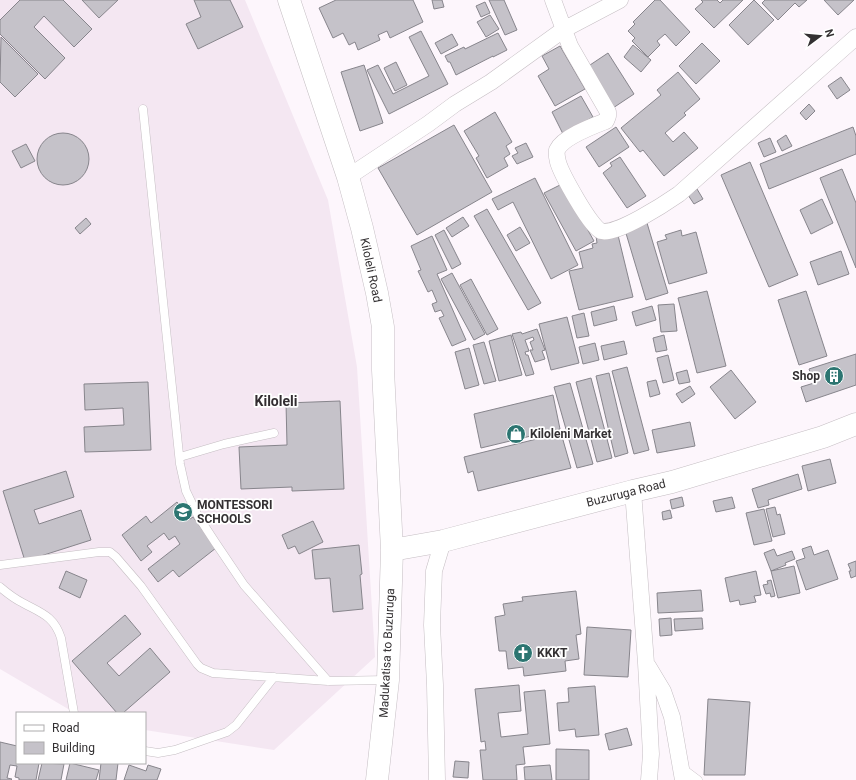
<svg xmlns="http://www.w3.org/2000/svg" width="856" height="780" viewBox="0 0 856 780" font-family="Roboto,sans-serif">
  <rect width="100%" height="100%" fill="#fdf6fc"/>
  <path fill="#f4e7f2" d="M0 0H245L328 200 357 367 375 657 274 750 145 730V713H75L0 669Z"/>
  <path fill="#c5c2c9" stroke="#87858c" d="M20 0H63L92 29 74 47 44 16 34 27 65 58 45 79 0 34V20Z
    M82 0H118L99 18Z
    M194 0H230L243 27 198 49 186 24 201 17Z
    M336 0H413L423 22 390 38 387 31 378 35 380 40 358 50 355 42 349 45 343 33 333 38 319 8Z
    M432 0H442L444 7 434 9Z
    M489 0H504L517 30 505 35Z
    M655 0H660L690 32 676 46 665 34 657 41 660 45 648 57 632 41 635 38 628 31 635 24 633 22Z
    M701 0H717L720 3 723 0H743L714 28 695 9 703 2Z
    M754 0 774 20 748 45 729 25Z
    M765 0H807L799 7 795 3 778 20 762 3Z
    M824 0H854L838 15Z
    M485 2 490 13 481 17 476 6Z
    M490 15 499 29 486 37 477 22Z
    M421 31 448 84 389 114 367 70 378 65 393 94 429 76 409 37Z
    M498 33 507 50 493 57V56L456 75 450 62H448L445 56 464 47 465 49Z
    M452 34 458 45 441 54 435 43Z
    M1 37 38 74 15 97 0 82Z
    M702 43 720 61 696 84 679 66Z
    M633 45 651 60 641 72 624 57Z
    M560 46 585 89 555 106 538 76 549 69 542 56Z
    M608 53 634 94 613 108 587 67Z
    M396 62 407 85 395 91 384 68Z
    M364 65 383 123 360 131 341 72Z
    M678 72 700 99 684 113 686 115 665 133 673 142 684 132 698 148 664 176 643 150 640 152 621 128 661 95 657 90Z
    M841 77 850 90 837 99 828 86Z
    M581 96 593 117 563 134 552 112Z
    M809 104 815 111 806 120 800 113Z
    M495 112 512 142 506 146 510 154 504 158 508 166 487 178 476 158 479 156 464 131Z
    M454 125 492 192 417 235 378 168Z
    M616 127 629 147 599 167 586 147Z
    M853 127 856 136V154L769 189 760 164Z
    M37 159a26 26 0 1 1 52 0a26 26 0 1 1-52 0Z
    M786 135 792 146 782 151 777 141Z
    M770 138 776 152 764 157 758 143Z
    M526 143 533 157 517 164 512 156 518 153 515 148Z
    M26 144 35 161 21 168 12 151Z
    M620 157 646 196 627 208 603 173 612 166 610 163Z
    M750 162 798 275 769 287 721 175Z
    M842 169 856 203V268L820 178Z
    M535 178 578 265 551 279 513 202 498 210 492 199Z
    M562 184 594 241 576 251 544 193Z
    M697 189 703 199 694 204 688 195Z
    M822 199 833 223 811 234 800 210Z
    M487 209 541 303 528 310 474 216Z
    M463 217 469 226 452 237 446 228Z
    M86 218 91 224 80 234 75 228Z
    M647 223 668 293 646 300 625 230Z
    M520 227 530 243 516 251 507 235Z
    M444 230 461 264 452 269 435 235Z
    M681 230 682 236 696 232 707 273 669 284 657 242 667 239 665 235Z
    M617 231 633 297 579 310 569 271 583 268 579 252 593 248 592 244 597 243 596 236Z
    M432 236 447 270 437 274 466 340 452 346 439 318 444 316 441 310 435 312 432 304 437 302 432 290 428 292 418 271 421 270 411 246Z
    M841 251 849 274 818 285 810 262Z
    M452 273 485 334 474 340 441 279Z
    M471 279 498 329 487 335 460 285Z
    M707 291 726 366 697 373 678 298Z
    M806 291 827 356 799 365 778 300Z
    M674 304 677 331 661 332 658 305Z
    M614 306 617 320 594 326 591 312Z
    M652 306 656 320 636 326 632 312Z
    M584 313 589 336 577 338 572 316Z
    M567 317 579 363 551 370 539 324Z
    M537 329 545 350 542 351 545 359 535 362 530 350H533L530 342 534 340 533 337 525 340 529 351 525 352 526 355H528L534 374 526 376 512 334 521 332 522 334Z
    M511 335 522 375 499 381 489 341Z
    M664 335 667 350 656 352 653 338Z
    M624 341 627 354 604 360 601 346Z
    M484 342 496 381 484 384 473 345Z
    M595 343 599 360 583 364 579 347Z
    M469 348 479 385 465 389 455 352Z
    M856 354V385L806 402 801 387 814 383 809 369Z
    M668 355 674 380 663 383 657 358Z
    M627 367 649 450 634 454 612 371Z
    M687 370 690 382 679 384 676 373Z
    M731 370 756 402 735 419 710 387Z
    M609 373 628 453 615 457 596 376Z
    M591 378 612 458 597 462 576 382Z
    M656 380 660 394 650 397 647 382Z
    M148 382 151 450 85 452 84 427 124 425 123 408 85 410 84 384Z
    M570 383 593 464 577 468 554 387Z
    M690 386 695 394 682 403 676 394Z
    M553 395 560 429 481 448 474 414Z
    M340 401 344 489 292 491V487L241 489 239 447 287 445 286 403Z
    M690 422 695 446 657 453 652 430Z
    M561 433 571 468 478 491 473 471 468 473 464 457Z
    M830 459 836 483 808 491 802 466Z
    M66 471 74 497 34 510 39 524 81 510 91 540 25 561 3 491Z
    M798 474 802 489 768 500 769 505 758 508 752 489Z
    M682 497 684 506 672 509 670 500Z
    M732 497 735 508 716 512 713 501Z
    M177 502 190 519 193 517 216 548 179 577 173 570 158 582 148 569 180 544 175 536 169 540 164 533 147 546 152 552 141 561 122 535 146 516 151 523Z
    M775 507 777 515 780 514 785 534 773 537 766 509Z
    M764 509 772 541 754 545 746 513Z
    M670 510 672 518 663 520 662 512Z
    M313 521 323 542 299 554 295 546 288 549 282 535Z
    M359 545 362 574 360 575 363 609 333 612 330 578 315 579 312 550Z
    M811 546 814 555 828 550 838 579 806 590 796 561 805 558 802 549Z
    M774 549 777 556 792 551 795 559 785 563 786 565 771 571 764 553Z
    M856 561V576L851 578 849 571H851L848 564Z
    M794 566 800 593 778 598 771 571Z
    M66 571 87 580 80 598 59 588Z
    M756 571 761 595 754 596 756 602 740 605 739 600 730 602 725 578Z
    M771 580 775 596 771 597 770 593 766 594 763 585 768 584 767 581Z
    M701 590 703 611 658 613 657 593Z
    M576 591 581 634 576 635 579 659 565 661 566 671 524 676 523 667 508 669 506 651H499L495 617 505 615 503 604 523 601 522 597Z
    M125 615 141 634 107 663 119 676 150 648 170 672 123 713H117L72 661Z
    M671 618 672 635 660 636 659 619Z
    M702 618 703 629 675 631 674 619Z
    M587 627 631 630 628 677 584 675Z
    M519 685 521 711 498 713 501 737 528 734 524 692 545 690 550 744 523 747 525 764 516 765 517 780H483L480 750H486L485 741 481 742 475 689Z
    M595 686 599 735 576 737 575 729 559 731 557 703 569 702 568 688Z
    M708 699 750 702 745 775H704Z
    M627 728 632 745 609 750 605 734Z
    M0 742 17 746V763H39L36 780H19V778L15 777 17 766 10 765 7 778 12 779 11 780H0Z
    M556 749 589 750V780H556Z
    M455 761 469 762 468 778 453 777Z
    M42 763 64 764 61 780H38Z
    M70 763 99 770 96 780H66Z
    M101 763H118L116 780H99Z
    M129 765 146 771 148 765 161 769 157 780H124Z
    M550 765 552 780H525L524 767Z"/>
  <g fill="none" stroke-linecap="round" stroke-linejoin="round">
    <g stroke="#c5bec3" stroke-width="9">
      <path id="lane" d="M143 109 180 464 186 491 198 516 215 542 244 585 328 681
        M180 457 224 444 274 433
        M0 565 99 552H110L116 557 141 586 197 664 201 668 213 673 328 681 387 680
        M0 587C7 593 15 599 23 603 41 613 54 616 61 638L74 713
        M145 751 158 753 175 750 227 732 236 725 274 677
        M682 768 698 780"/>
    </g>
    <g stroke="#c5bec3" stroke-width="17">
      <path id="street" d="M553 0 570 46 608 112V116L606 121C593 126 563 137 557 150 556 154 557 158 558 162 561 173 591 228 601 231 616 236 666 203 679 194L856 37
        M348 177 428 124 455 104 491 82 563 30 620 0
        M633 491 646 663 651 754 649 780
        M648 666 663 691 672 717 683 780
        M437 780 435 685 432 625 434 571 443 541"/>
    </g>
    <g stroke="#c5bec3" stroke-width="23">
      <path id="secondary" d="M289 0 348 177 362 228 377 293 383 327V370L392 550 388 680 377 780
        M392 550 443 541 633 491 672 482 823 437 856 424"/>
    </g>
    <use href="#lane" stroke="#fff" stroke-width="8"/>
    <use href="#street" stroke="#fff" stroke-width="16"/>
    <use href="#secondary" stroke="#fff" stroke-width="22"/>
  </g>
  <defs>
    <g id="building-disc" transform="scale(1)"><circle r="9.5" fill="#2c7571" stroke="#fff"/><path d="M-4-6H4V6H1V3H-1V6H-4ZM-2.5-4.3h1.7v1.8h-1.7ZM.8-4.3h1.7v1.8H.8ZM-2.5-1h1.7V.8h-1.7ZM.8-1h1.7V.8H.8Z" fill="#fff"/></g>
    <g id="shop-disc" transform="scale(1)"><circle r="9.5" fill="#2c7571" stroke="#fff"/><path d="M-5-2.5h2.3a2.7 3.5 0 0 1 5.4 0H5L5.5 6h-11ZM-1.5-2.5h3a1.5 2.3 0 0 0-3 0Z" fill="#fff"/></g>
    <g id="school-disc" transform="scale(1)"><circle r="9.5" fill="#2c7571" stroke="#fff"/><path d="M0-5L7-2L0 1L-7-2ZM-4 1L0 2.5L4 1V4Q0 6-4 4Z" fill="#fff"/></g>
    <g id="church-disc" transform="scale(1)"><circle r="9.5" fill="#2c7571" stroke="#fff"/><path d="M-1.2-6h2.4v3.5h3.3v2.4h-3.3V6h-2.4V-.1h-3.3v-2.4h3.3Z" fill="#fff"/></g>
  </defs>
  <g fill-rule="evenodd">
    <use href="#building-disc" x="834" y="376"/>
    <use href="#shop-disc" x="516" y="434"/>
    <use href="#school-disc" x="183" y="512"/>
    <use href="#church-disc" x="523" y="653"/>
  </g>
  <g text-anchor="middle" stroke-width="3.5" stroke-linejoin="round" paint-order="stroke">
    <g font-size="12" fill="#333032" stroke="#fff">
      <text transform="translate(371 270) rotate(78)" y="4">Kiloleli Road</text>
      <text transform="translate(626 493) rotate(-14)" y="4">Buzuruga Road</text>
      <text transform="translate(387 653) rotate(-87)" y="4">Madukatisa to Buzuruga</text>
    </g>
    <g font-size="12" font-weight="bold" fill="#333032" stroke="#fff" text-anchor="start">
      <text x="820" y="380" text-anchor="end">Shop</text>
      <text x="530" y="438">Kiloleni Market</text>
      <text x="197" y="509">MONTESSORI<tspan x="197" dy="14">SCHOOLS</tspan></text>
      <text x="537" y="657">KKKT</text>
    </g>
    <g font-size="14" font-weight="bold" fill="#332e32" stroke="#fff">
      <text x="276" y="406">Kiloleli</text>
    </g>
  </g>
  <rect x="16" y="712" width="130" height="52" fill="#ffffff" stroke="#adacad"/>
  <rect x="24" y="725" width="20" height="6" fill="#ffffff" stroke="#adacad"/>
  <text x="52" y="732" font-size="12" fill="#333032">Road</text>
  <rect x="24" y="742" width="20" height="12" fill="#c5c2c9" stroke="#adacad"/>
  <text x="52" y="752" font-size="12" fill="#333032">Building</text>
  <g transform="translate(820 36) rotate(74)" stroke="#ffffff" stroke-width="3" paint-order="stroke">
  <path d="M0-3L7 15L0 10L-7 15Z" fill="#333032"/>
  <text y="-6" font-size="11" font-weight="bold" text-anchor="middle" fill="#333032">N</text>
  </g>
</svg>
